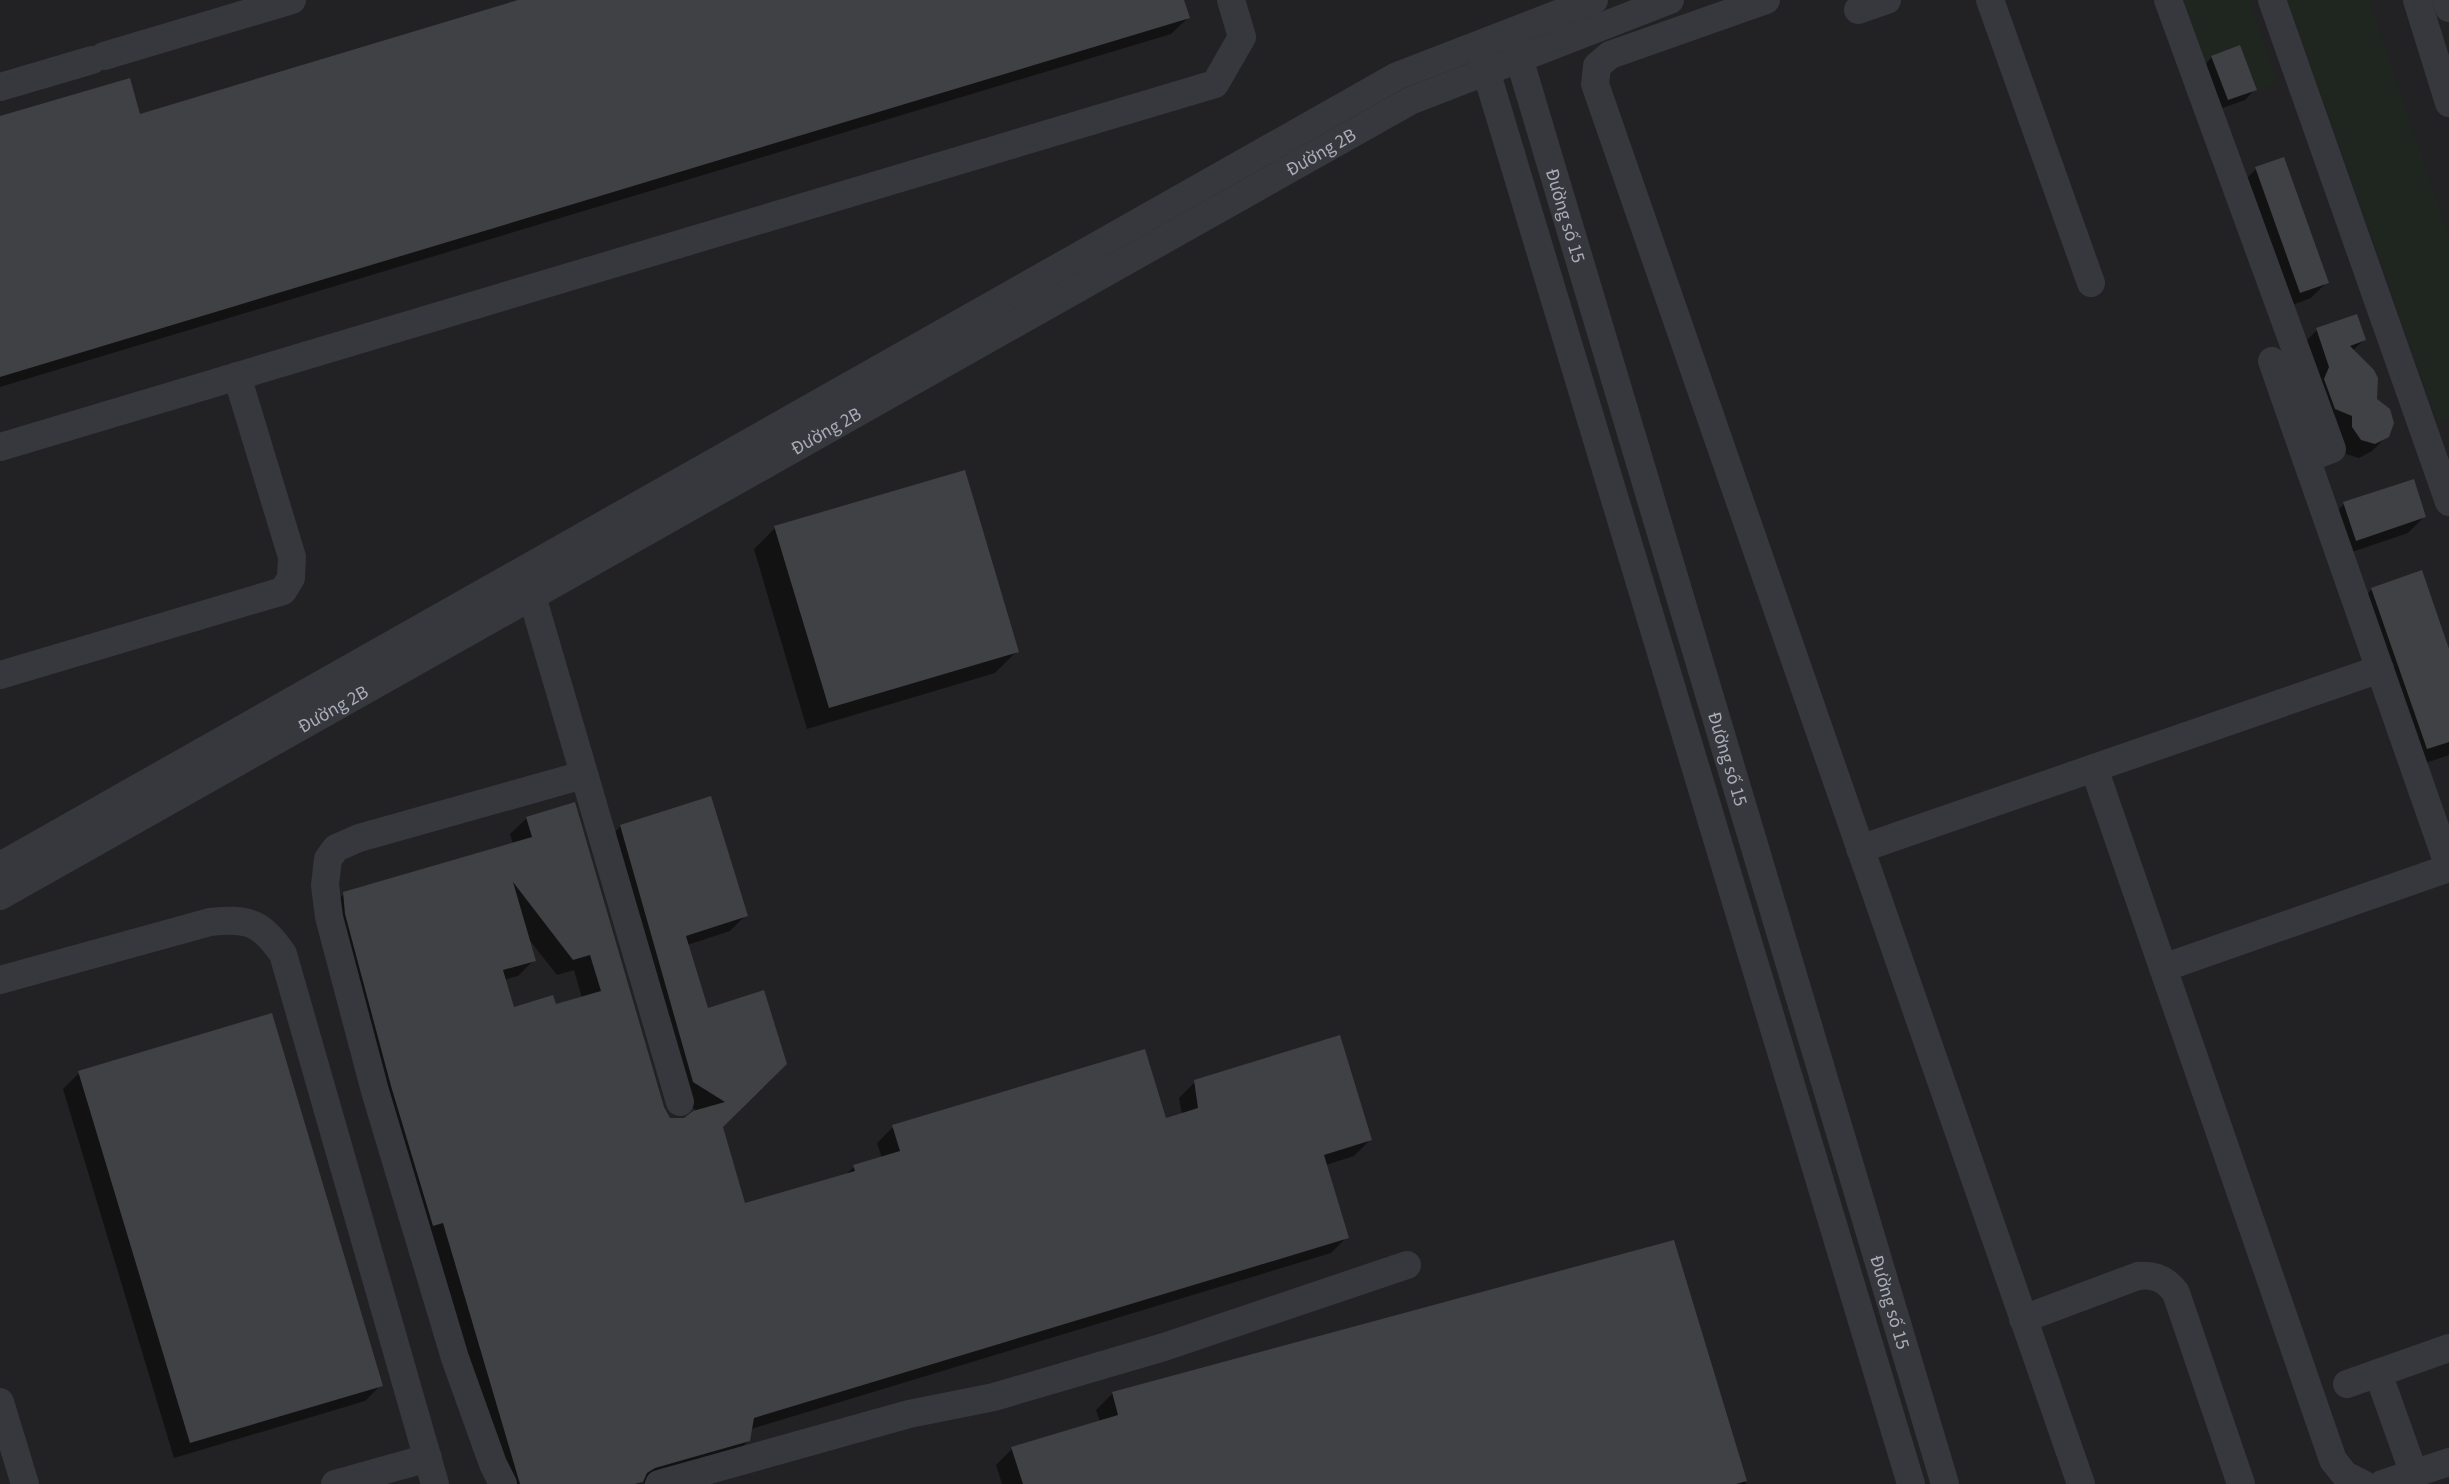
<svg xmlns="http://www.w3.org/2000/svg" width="2449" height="1484" viewBox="0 0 2449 1484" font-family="'Source Sans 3',sans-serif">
  <rect width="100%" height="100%" fill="#161618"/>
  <path fill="#222225" d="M0 0H2449V1484H0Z"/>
  <path fill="#1e261f" d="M2179 0H2249L2278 82 2257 90 2240 45 2211 56 2213 62 2204 61Z
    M2287 0H2369L2449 236V420L2438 422Z"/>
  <path fill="#0007" fill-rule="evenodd" d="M524 0H1182L1188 18 1171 34 0 387V117L139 116Z
    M2212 57 2255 89 2245 100 2217 110 2202 68Z
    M2256 169 2327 282 2311 298 2284 308 2240 185Z
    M2317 330 2364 340 2352 351 2375 399 2387 436 2372 451 2359 458 2346 454 2338 442 2302 345Z
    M2344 504 2424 517 2408 533 2340 556 2328 520Z
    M775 528 1017 651 995 673 807 729 754 549Z
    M2421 572 2449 654V755L2405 770 2350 611 2371 590Z
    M527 818 669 1120H685L699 1112 678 1098 605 842 621 826 746 915 730 931 687 945 707 1010 762 992 721 1126 744 1205 845 1175 854 1167 882 1158 877 1143 893 1127 1165 1120 1182 1115 1179 1098 1195 1082 1370 1140 1354 1156 1326 1165 1347 1237 1331 1253 751 1429 749 1440 732 1457 638 1484H500L327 910 344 894 513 844 510 834ZM527 937 557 975 574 970 582 998 554 1006 513 1009 504 980 518 976 534 960Z
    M79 1073 381 1385 365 1401 174 1458 63 1089Z
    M1672 1242 1746 1484H1002L996 1465 1012 1449 1100 1422 1096 1410 1112 1394Z"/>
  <path fill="#404145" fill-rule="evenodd" d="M518 0H1184L1190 18 0 377V116L130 78 140 114Z
    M2240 45 2257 90 2228 100 2211 56Z
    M2284 157 2329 283 2300 293 2255 167Z
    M2357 314 2366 340 2350 346 2374 370 2378 378 2377 399 2390 409 2394 423 2389 437 2375 444 2361 440 2352 427V416L2335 409 2324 379 2329 367 2316 328Z
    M965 470 1019 652 829 708 774 526Z
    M2414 479 2426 517 2356 541 2343 502Z
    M2422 570 2449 649V742L2427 749 2371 588Z
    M711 796 748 916 686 936 708 1008 764 990 787 1064 723 1127 745 1203 855 1171 853 1165 900 1151 892 1125 1145 1049 1166 1118 1198 1108 1194 1080 1340 1035 1372 1140 1324 1155 1349 1238 754 1418 750 1441 655 1468 647 1473 643 1482 635 1484H520L443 1223 433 1226 391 1086 345 914 343 892 532 837 526 817 575 802 664 1107 670 1118H684L693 1111 725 1102 693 1082 620 825ZM513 882 573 960 590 955 601 991 556 1004 553 995 514 1007 503 970 536 961Z
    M272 1013 383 1386 190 1443 78 1071Z
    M1674 1240 1747 1481 1736 1484H1023L1011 1447 1118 1415 1112 1392Z"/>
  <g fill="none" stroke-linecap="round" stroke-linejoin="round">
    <g stroke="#37383d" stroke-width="28">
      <path d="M1766 0 1610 55 1597 66 1595 84 2081 1484"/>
      <path d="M1990 0 2091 283"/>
      <path d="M2168 0 2332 449 2306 459"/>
      <path d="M2272 0 2449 502"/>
      <path d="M2417 0 2449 103"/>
      <path d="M2446 0 2449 8"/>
      <path d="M1858 10 1887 0"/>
      <path id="s1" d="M1514 41 1945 1484"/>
      <path d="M1481 54 1911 1484"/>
      <path d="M104 56 292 0"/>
      <path d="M0 87 92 60"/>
      <path d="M2272 361 2449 867"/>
      <path d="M0 447 1215 84 1242 37 1231 0"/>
      <path d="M532 596 680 1102"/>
      <path d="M0 675 283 591 291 578 292 557 237 376"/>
      <path d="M2094 768 2333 1460 2345 1475 2363 1484"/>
      <path d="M1860 849 2380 669"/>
      <path d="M0 866 1397 76 1594 0"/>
      <path id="s2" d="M0 896 1410 101 1670 0"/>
      <path d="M2163 968 2449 868"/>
      <path d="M0 980 210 922C248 918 261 922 283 954L435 1484"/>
      <path d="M2023 1319 2138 1276C2155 1274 2166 1279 2176 1293L2241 1484"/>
      <path d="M2378 1373 2414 1474"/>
      <path d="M2347 1384 2449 1348"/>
      <path d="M0 1402 25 1484"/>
      <path d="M335 1484 428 1458"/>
      <path d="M503 1484 493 1464 455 1358 375 1091 329 917 325 885 328 859 336 848 359 838 583 775"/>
      <path d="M659 1484 909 1414 994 1397 1164 1347 1407 1265"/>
      <path d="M2382 1484 2449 1462"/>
    </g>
  </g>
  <g text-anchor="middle" stroke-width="7" stroke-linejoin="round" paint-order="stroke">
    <g font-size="19" fill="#a8adb8" stroke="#111113">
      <text dy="7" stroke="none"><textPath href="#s2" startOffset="1516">Đường 2B</textPath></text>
      <text dy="7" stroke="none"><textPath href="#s1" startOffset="182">Đường số 15</textPath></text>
      <text dy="7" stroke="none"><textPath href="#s2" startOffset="948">Đường 2B</textPath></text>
      <text dy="7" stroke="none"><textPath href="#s2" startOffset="382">Đường 2B</textPath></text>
      <text dy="7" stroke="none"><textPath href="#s1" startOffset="749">Đường số 15</textPath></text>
      <text dy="7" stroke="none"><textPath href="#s1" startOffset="1316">Đường số 15</textPath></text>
    </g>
  </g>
</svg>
